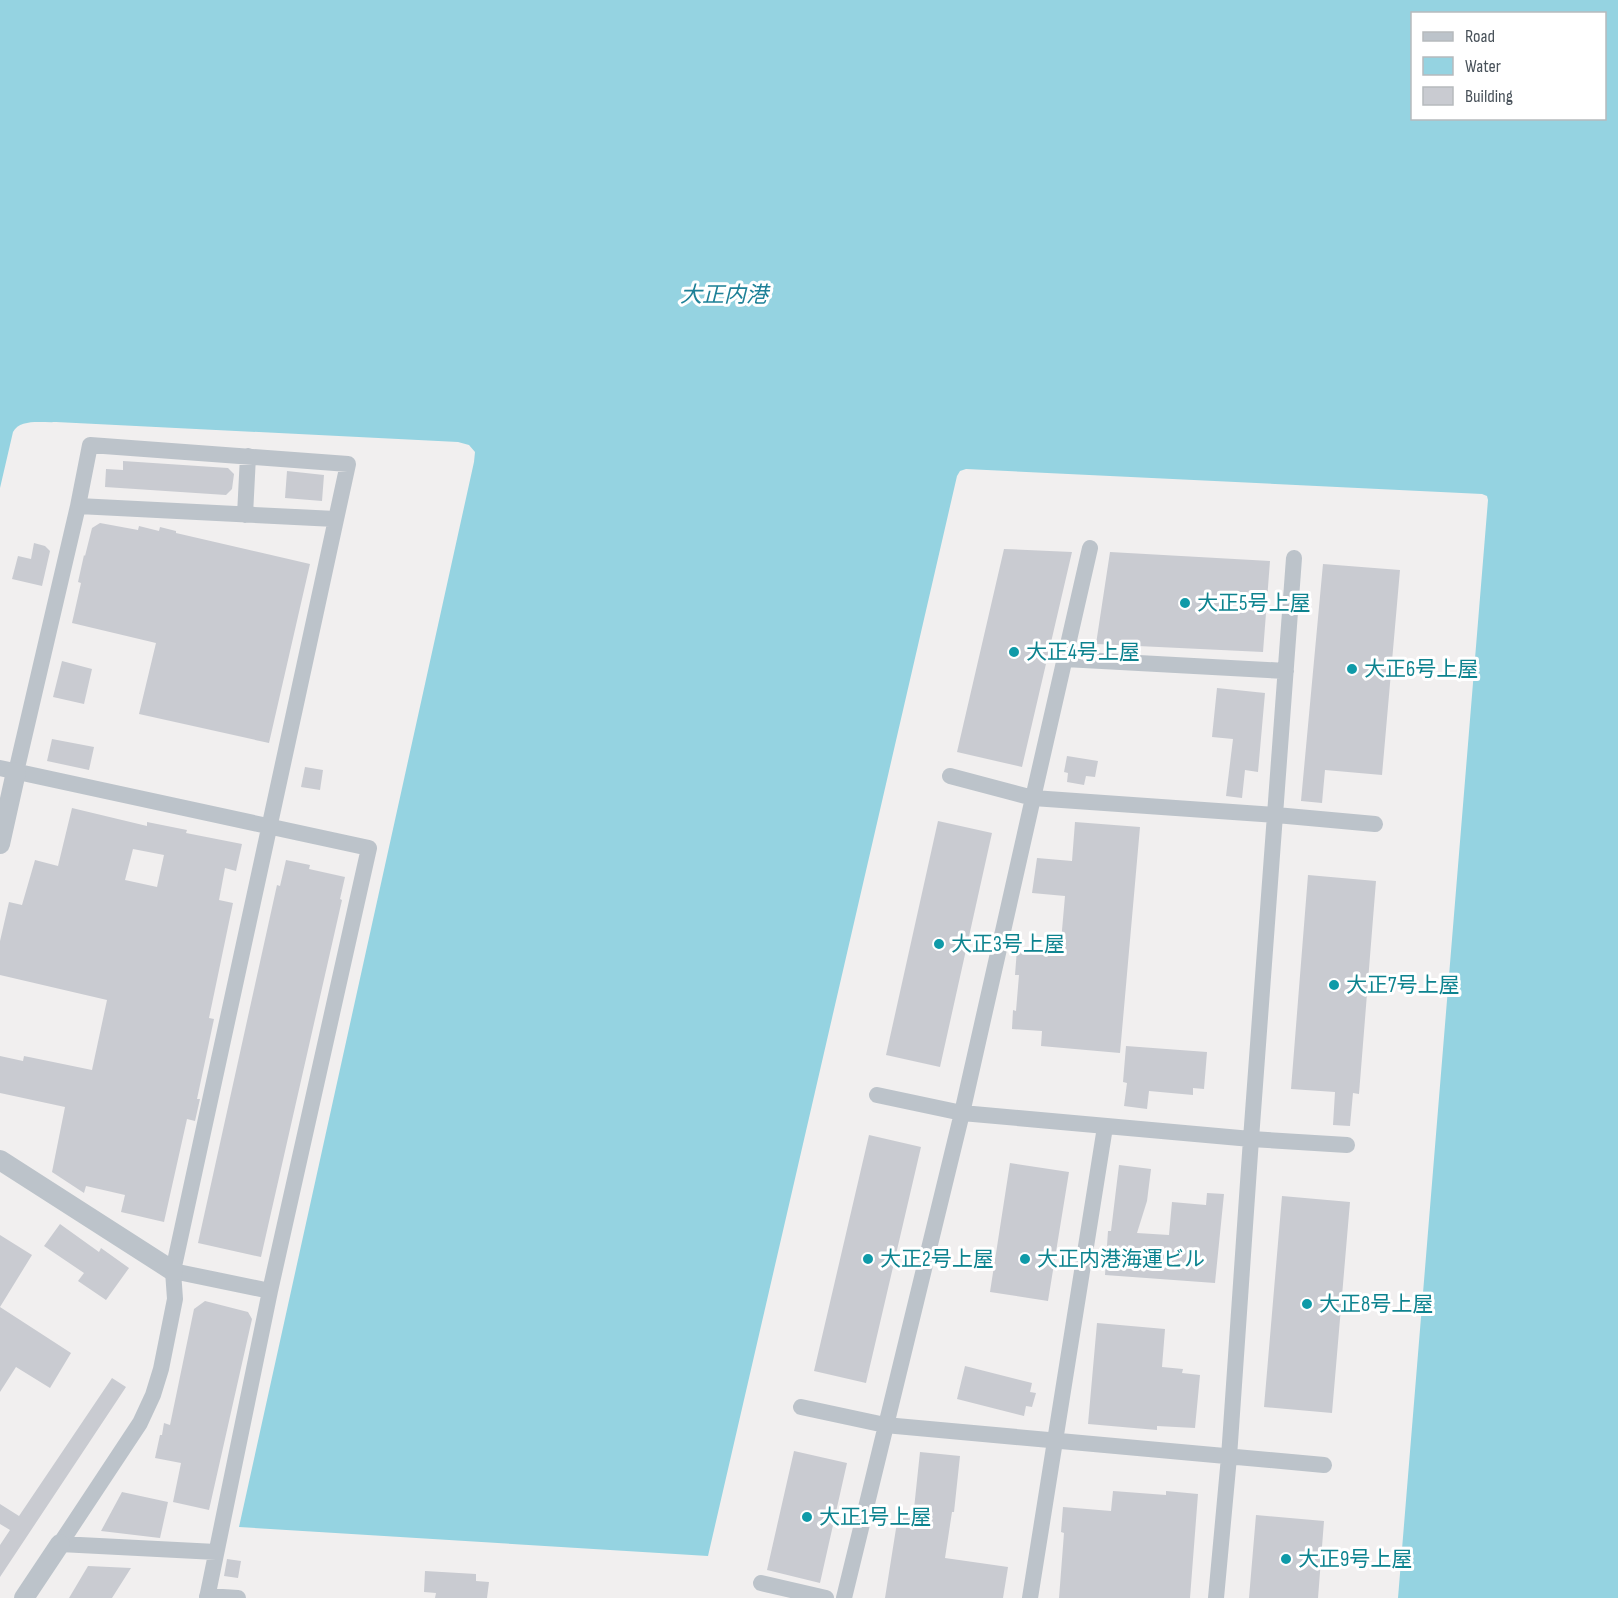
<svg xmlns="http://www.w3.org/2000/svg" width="1618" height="1598" viewBox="0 0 1618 1598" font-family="'Sofia Sans Condensed','Noto Sans JP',sans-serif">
  <rect width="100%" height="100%" fill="#f1efef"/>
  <path fill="#95d3e1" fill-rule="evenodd" d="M0 0H1618V1598H1398L1488 500 1487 496 1482 494 966 469 960 471 957 476 708 1556 239 1527 474 462 475 452 469 445 458 442 56 422C43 423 20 418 13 432L0 488ZM1412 14H1604V118H1412Z"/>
  <path fill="#c9cbd1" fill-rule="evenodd" d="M123 461 228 468 234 474 232 489 226 495 105 487 106 469 123 470Z
    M287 471 324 475 322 501 285 498Z
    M100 523 138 530 139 526 159 531 160 527 176 531V533L310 564 269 743 139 714 156 643 72 623 81 583 78 582 84 555 85 556 92 528Z
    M34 543 45 546 50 551 42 586 12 579 18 556 31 559Z
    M1004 549 1072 552 1022 767 957 752Z
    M1110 552 1270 561 1263 652 1096 644Z
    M1323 564 1400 570 1382 775 1325 770 1322 803 1301 801Z
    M62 661 92 669 84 704 53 697Z
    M1217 688 1265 693 1258 772 1245 770 1242 798 1226 796 1233 739 1212 737Z
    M52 739 94 747 89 770 47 761Z
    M1067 756 1098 761 1095 777 1086 776 1084 785 1067 782 1068 773 1064 772Z
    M305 767 323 770 320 790 301 787Z
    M72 808 147 826V822L187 830 186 833 242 844 236 871 225 868 219 900 233 903 209 1018 214 1019 197 1099H200L195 1121 187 1119 164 1222 121 1212 125 1195 86 1186 84 1193 52 1172 65 1107 0 1093V1056L23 1061 24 1056 92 1070 107 1000 0 975V941L9 902 22 905 35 860 58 866ZM133 849 164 855 157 887 125 880Z
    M938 821 992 833 940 1067 886 1055Z
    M1075 822 1140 827 1120 1053 1041 1046 1042 1031 1012 1029 1013 1010 1016 1011 1019 975H1015L1017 949 1060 953 1065 896 1032 893 1037 858 1072 861Z
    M286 860 310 865 309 869 345 877 340 899 342 900 261 1257 198 1243 277 885 280 886Z
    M1308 875 1376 881 1359 1094 1353 1093 1350 1126 1333 1125 1335 1092 1291 1089Z
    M1126 1046 1207 1052 1204 1089 1193 1088V1095L1149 1091 1147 1109 1124 1106 1127 1083 1123 1082Z
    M869 1135 921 1147 866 1383 814 1371Z
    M1010 1163 1069 1172 1048 1301 990 1292Z
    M1119 1165 1151 1169 1147 1201 1137 1233 1169 1235 1172 1202 1206 1205 1207 1193 1224 1194 1215 1283 1105 1275 1108 1231H1111Z
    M1282 1196 1350 1202 1332 1413 1264 1407Z
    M60 1224 99 1252 101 1248 129 1268 106 1300 78 1281 84 1273 44 1246Z
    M0 1235 32 1255 0 1307 71 1353 50 1388 16 1367 0 1392Z
    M205 1301 248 1312 252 1319 209 1510 173 1502 181 1463 155 1458 160 1435H162L164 1423 170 1425 194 1309Z
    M1097 1323 1165 1329 1162 1367 1183 1369 1182 1373 1200 1375 1195 1428 1157 1426V1430L1088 1424Z
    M965 1366 1032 1383 1030 1392 1036 1393 1032 1407 1026 1406 1024 1416 957 1399Z
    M112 1378 126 1387 0 1577V1545L10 1530 0 1524V1504L19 1516Z
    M794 1451 847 1463 820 1583 767 1570Z
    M920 1452 960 1456 954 1512H952L945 1558 1008 1567 1003 1598H885L898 1516 913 1518Z
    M1113 1491 1166 1495V1491L1198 1494 1190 1598H1059L1064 1533 1061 1532 1063 1507 1111 1511Z
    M122 1492 168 1502 160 1538 101 1531Z
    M1256 1515 1324 1521 1318 1598H1249Z
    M227 1559 241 1561 238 1578 224 1576Z
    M88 1566 131 1568 112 1598H69Z
    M425 1571 476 1574V1581L489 1582 487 1598H435L436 1593 424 1592Z"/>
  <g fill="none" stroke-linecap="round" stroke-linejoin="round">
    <path stroke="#bcc3ca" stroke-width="16" d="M78 506 335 519
      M245 515 248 456
      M1065 659 1286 671
      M0 768 369 848 270 1291 207 1598
      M16 772 78 506 90 445 348 464 173 1271 175 1299 161 1369 153 1395 140 1423 60 1544
      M950 776 1033 798 1276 815 1375 824
      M877 1095 962 1113 1251 1139 1347 1145
      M173 1271 270 1291
      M801 1407 885 1425 1324 1465
      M60 1544 216 1552
      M761 1583 826 1598
      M207 1596 238 1598
      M844 1598 962 1113 1033 798 1090 548
      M1030 1598 1105 1127
      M1216 1598 1229 1457 1251 1139 1294 558"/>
    <path stroke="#bcc3ca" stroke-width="20" d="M0 844 16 772
      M0 1160 173 1271
      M24 1598 60 1544"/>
  </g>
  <g fill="#0f9aa8" stroke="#fff" stroke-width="2">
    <circle cx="1185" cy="603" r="6"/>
    <circle cx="1014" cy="652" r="6"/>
    <circle cx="1352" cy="669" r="6"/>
    <circle cx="939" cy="944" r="6"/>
    <circle cx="1334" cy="985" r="6"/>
    <circle cx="868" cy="1259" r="6"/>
    <circle cx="1025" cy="1259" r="6"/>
    <circle cx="1307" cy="1304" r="6"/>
    <circle cx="807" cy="1517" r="6"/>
    <circle cx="1286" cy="1559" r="6"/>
  </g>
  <g text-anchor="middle" stroke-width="6" stroke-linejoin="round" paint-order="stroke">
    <g font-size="21" fill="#0d838f" stroke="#fff" text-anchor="start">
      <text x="1197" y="610">大正5号上屋</text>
      <text x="1026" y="659">大正4号上屋</text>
      <text x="1364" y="676">大正6号上屋</text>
      <text x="951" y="951">大正3号上屋</text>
      <text x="1346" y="992">大正7号上屋</text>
      <text x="880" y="1266">大正2号上屋</text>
      <text x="1037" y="1266">大正内港海運ビル</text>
      <text x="1319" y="1311">大正8号上屋</text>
      <text x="819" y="1524">大正1号上屋</text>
      <text x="1298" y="1566">大正9号上屋</text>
    </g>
    <g font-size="22" font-style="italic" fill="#1e8198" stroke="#fff">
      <text x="724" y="302">大正内港</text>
    </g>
  </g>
  <rect x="1411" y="12" width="195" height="108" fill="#ffffff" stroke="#b6babd" stroke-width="1.5"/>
  <rect x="1423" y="32" width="30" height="9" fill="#bcc3ca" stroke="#b6babd" stroke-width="1.5"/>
  <text x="1465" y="42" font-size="18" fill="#49525a">Road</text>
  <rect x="1423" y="57" width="30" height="18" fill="#95d3e1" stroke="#b6babd" stroke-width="1.5"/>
  <text x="1465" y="72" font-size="18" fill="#49525a">Water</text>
  <rect x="1423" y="87" width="30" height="18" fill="#c9cbd1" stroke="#b6babd" stroke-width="1.5"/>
  <text x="1465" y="102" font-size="18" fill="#49525a">Building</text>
</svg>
